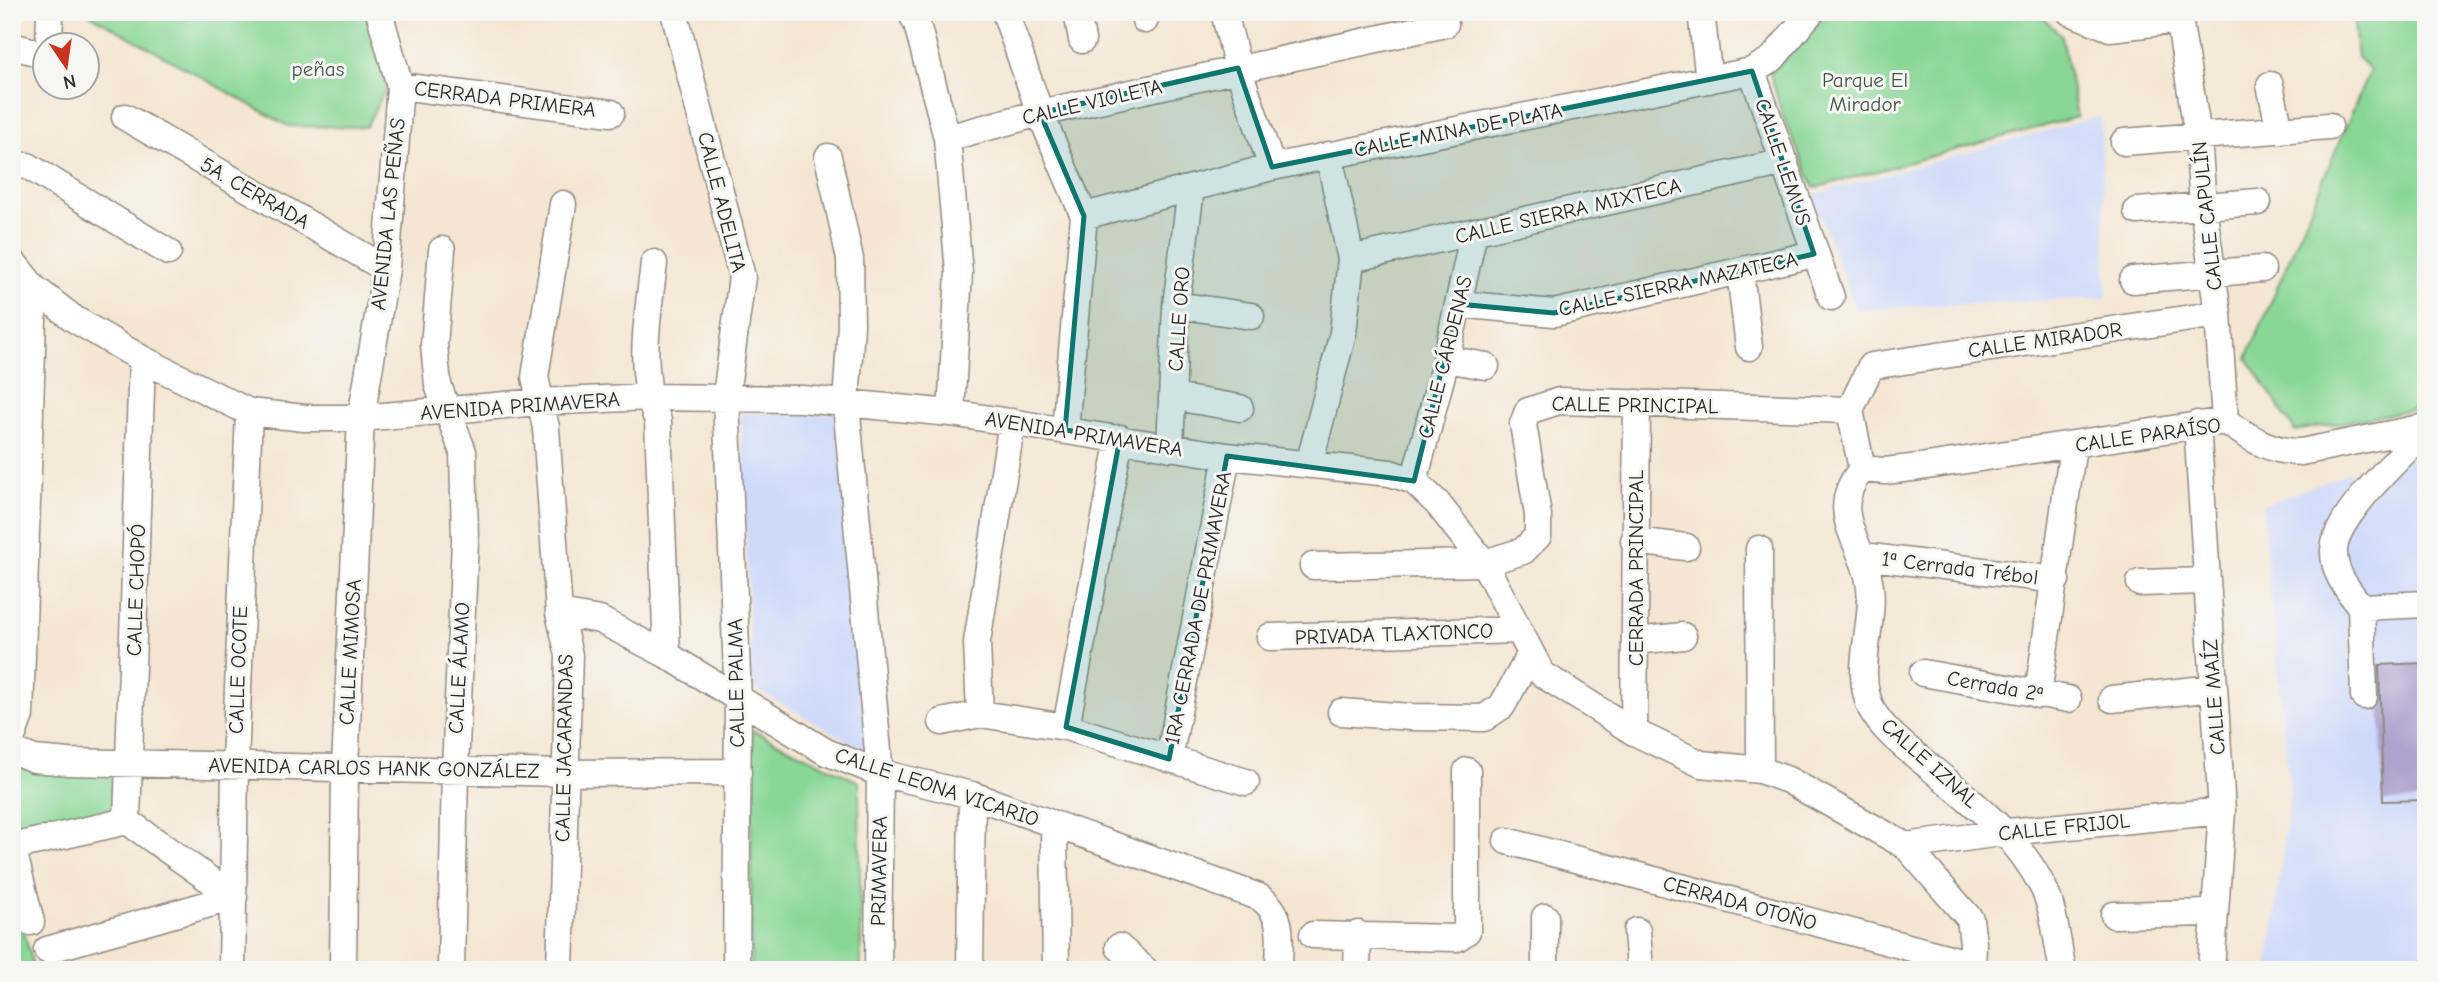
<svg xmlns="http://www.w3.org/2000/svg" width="2438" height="982" viewBox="0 0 2438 982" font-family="'Comic Neue',sans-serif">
  <rect width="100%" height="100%" fill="#f6f6f2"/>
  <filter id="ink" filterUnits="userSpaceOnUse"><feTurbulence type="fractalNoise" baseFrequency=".0143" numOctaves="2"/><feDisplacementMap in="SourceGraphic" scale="14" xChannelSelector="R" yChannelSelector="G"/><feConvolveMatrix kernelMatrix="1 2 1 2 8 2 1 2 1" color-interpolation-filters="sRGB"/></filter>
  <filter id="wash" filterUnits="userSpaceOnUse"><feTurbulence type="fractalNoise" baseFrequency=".00686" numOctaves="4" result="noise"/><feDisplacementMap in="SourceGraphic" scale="28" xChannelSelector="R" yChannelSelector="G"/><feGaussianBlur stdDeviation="1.57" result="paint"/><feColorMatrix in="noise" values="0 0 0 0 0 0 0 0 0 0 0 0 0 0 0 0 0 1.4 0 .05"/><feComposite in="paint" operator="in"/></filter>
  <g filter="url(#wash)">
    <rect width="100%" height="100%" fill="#f4e6d2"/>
    <path fill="#cfdafa" d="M2101 116 2107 298 1856 309 1812 195Z
      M741 413 837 414 868 752 752 687Z
      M2426 444V970H2268L2290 793 2262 505Z"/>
    <path fill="#89d796" stroke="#5a8160" stroke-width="2" d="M369 12 388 84 366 127 288 126 87 13Z
      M1826 12H2037L2062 36 2077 117 1814 188 1783 117 1770 73 1801 44Z
      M2368 12H2426V404L2416 409 2295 431 2247 358 2370 70 2357 57 2354 20Z
      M752 730 859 782 861 970H751Z
      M12 755 126 770 123 817 16 841 12 824Z
      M12 885 34 970H12Z"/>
    <g id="blocks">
      <path fill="#ada3ce" d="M2426 663V800L2383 801 2379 665Z"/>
    </g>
  </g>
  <g filter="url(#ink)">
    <use href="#blocks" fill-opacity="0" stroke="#90887e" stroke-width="2"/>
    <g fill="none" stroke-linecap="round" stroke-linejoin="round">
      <g stroke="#90887e" stroke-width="29">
        <path id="minor" d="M674 12 742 277 726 396 738 700 736 970
          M911 12 917 24 947 138 959 272 951 413
          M1005 12 1040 113 1084 216 1065 430
          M1077 12 1082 40
          M1144 12 1145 20
          M1224 12 1238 68 1272 167
          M1701 12 1709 80
          M2070 12 2110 28 2179 20
          M2178 12 2198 136 2203 206 2218 314 2225 421
          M12 46 35 52 46 49
          M49 46 50 12
          M1752 71 1831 297
          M2270 85 2280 130
          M400 86 611 113
          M125 117 386 269
          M947 138 1040 113 1445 24
          M2124 142 2329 126
          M828 157 850 259 851 325 846 404 880 773 878 970
          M12 165 28 166 168 252
          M2137 211 2258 202
          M1084 216 1272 167 1752 71 1772 59 1811 12
          M442 250 434 345 438 385 463 452 465 540 455 770 451 970
          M1351 259 1785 162
          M12 261 34 288 74 319 142 359 249 412 305 418H361L539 402 648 397 802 399 951 413 1227 456 1390 473 1414 481 1438 504 1484 563 1542 674 1634 732 1701 764 1760 770 1788 780 1906 846 1970 919 1973 943 1972 970
          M654 263C648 317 636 370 658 421L667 655
          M1740 272 1749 347
          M2133 280 2262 269
          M1458 304 1554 313 1814 254
          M1176 305 1251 316
          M1446 359 1486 366
          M1174 397 1240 408
          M2197 424 2222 811 2211 970
          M2426 430C2401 457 2336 514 2334 550 2333 573 2348 590 2361 607L2426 604
          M1170 448 1176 305 1191 189
          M1309 465 1343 333 1351 259 1329 155
          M1862 469 1885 471 1920 467 2225 421C2251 438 2269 452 2301 452L2426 427
          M1414 481 1446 359 1474 232
          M1634 541 1686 547
          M1759 549 1760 770
          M1863 556 2056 580
          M1313 566 1484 563 1523 551 1538 536V515L1523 424 1528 411 1559 401 1850 410
          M2140 583 2206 581
          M2361 607 2364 696
          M559 613 600 620 667 655 826 752 880 773 972 795 1259 897C1286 915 1279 940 1279 970
          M1270 637 1518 630
          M1636 641 1683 636
          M1923 673 2068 699
          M2038 695 2073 446
          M2112 699 2214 688
          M1341 712 1411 717 1484 718 1502 706 1530 655
          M980 714 977 642 1012 422
          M942 722 980 714 1066 727 1246 782
          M1066 727 1120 438
          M1634 732 1637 403
          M12 737 20 715 34 288
          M12 750 34 759 69 762 565 773 738 772
          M1169 759 1227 456
          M127 821 142 359
          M127 821 234 897
          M1054 825 1056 970
          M1507 841 1972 964
          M12 846 31 922
          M1906 846 2008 832 2222 811
          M12 847 127 821
          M2114 915 2213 913
          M1637 931 1640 970
          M1313 935 1457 938 1467 931V771
          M1119 947 1145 970
          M47 950 234 897
          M232 970 235 765 249 412
          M343 970 345 768 361 418 386 269 400 86 379 12
          M560 970 569 655 559 613 546 428 535 377 563 204
          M970 970 972 795
          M1357 970 1358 934
          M1545 970V917
          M2063 970C2057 944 2055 911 2043 887 2015 833 1976 806 1931 768 1911 751 1883 732 1871 708 1852 666 1879 619 1868 576 1858 536 1828 510 1862 469L1850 410 1871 366 2218 314"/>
      </g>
      <use href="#minor" stroke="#fff" stroke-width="26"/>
    </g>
  </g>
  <path fill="#0f766e" fill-opacity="0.2" stroke="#0f766e" stroke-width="5" stroke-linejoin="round" d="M1238 68 1272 167 1752 71 1814 254 1554 313 1458 304 1414 481 1227 456 1169 759 1066 727 1120 438 1065 430 1084 216 1040 113Z"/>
  <g text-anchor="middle" stroke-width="6" stroke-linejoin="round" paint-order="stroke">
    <g font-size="21" fill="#425646" stroke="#f6f6f2">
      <text x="318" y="76">peñas</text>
      <text x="1865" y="87">Parque El<tspan x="1865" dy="24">Mirador</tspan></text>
    </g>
    <g font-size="21" fill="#2b2b2b" stroke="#f6f6f2">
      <text transform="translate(505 99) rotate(7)" y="7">CERRADA PRIMERA</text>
      <text transform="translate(1092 102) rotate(-13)" y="7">CALLE VIOLETA</text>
      <text transform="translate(1458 130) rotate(-11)" y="7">CALLE MINA DE PLATA</text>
      <text transform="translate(1783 162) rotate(71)" y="7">CALLE LEMUS</text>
      <text transform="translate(255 193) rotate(30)" y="7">5A. CERRADA</text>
      <text transform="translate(722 202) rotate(76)" y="7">CALLE ADELITA</text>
      <text transform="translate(1568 211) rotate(-13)" y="7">CALLE SIERRA MIXTECA</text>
      <text transform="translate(388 214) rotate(-84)" y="7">AVENIDA LAS PEÑAS</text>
      <text transform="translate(2207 216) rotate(-96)" y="7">CALLE CAPULÍN</text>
      <text transform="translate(1678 284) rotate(-12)" y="7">CALLE SIERRA MAZATECA</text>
      <text transform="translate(1179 319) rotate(-86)" y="7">CALLE ORO</text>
      <text transform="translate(2045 340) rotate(-8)" y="7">CALLE MIRADOR</text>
      <text transform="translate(1445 357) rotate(-76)" y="7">CALLE CÁRDENAS</text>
      <text transform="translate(1635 405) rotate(1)" y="7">CALLE PRINCIPAL</text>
      <text transform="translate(520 406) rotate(-4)" y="7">AVENIDA PRIMAVERA</text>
      <text transform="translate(1084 434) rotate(9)" y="7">AVENIDA PRIMAVERA</text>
      <text transform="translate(2148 435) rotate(-8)" y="7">CALLE PARAÍSO</text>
      <text transform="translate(1636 568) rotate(-90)" y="7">CERRADA PRINCIPAL</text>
      <text transform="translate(1960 568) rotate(7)" y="7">1ª Cerrada Trébol</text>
      <text transform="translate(136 590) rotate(-88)" y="7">CALLE CHOPÓ</text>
      <text transform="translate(1198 608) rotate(-79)" y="7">1RA CERRADA DE PRIMAVERA</text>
      <text transform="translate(1394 634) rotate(-2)" y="7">PRIVADA TLAXTONCO</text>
      <text transform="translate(350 652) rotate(-87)" y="7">CALLE MIMOSA</text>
      <text transform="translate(459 668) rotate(-87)" y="7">CALLE ÁLAMO</text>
      <text transform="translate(238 670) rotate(-88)" y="7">CALLE OCOTE</text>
      <text transform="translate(736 683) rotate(-91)" y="7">CALLE PALMA</text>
      <text transform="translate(1995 686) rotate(10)" y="7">Cerrada 2ª</text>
      <text transform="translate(2214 697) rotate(-94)" y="7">CALLE MAÍZ</text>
      <text transform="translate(564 748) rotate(-89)" y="7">CALLE JACARANDAS</text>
      <text transform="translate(1930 763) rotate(42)" y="7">CALLE IZNAL</text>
      <text transform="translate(374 768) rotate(1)" y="7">AVENIDA CARLOS HANK GONZÁLEZ</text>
      <text transform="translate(937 787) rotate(18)" y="7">CALLE LEONA VICARIO</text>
      <text transform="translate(2064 827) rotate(-6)" y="7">CALLE FRIJOL</text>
      <text transform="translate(879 871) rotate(-89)" y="7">PRIMAVERA</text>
      <text transform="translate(1740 903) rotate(15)" y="7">CERRADA OTOÑO</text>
    </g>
  </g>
  <rect width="2438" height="982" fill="none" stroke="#f6f6f2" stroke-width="42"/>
  <g transform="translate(66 66) rotate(167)"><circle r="33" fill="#f6f6f2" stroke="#a5a5a2" stroke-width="2"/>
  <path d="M0-5L12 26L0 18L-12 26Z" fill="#c8321e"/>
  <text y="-10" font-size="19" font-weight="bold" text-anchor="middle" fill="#2b2b2b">N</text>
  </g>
</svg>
